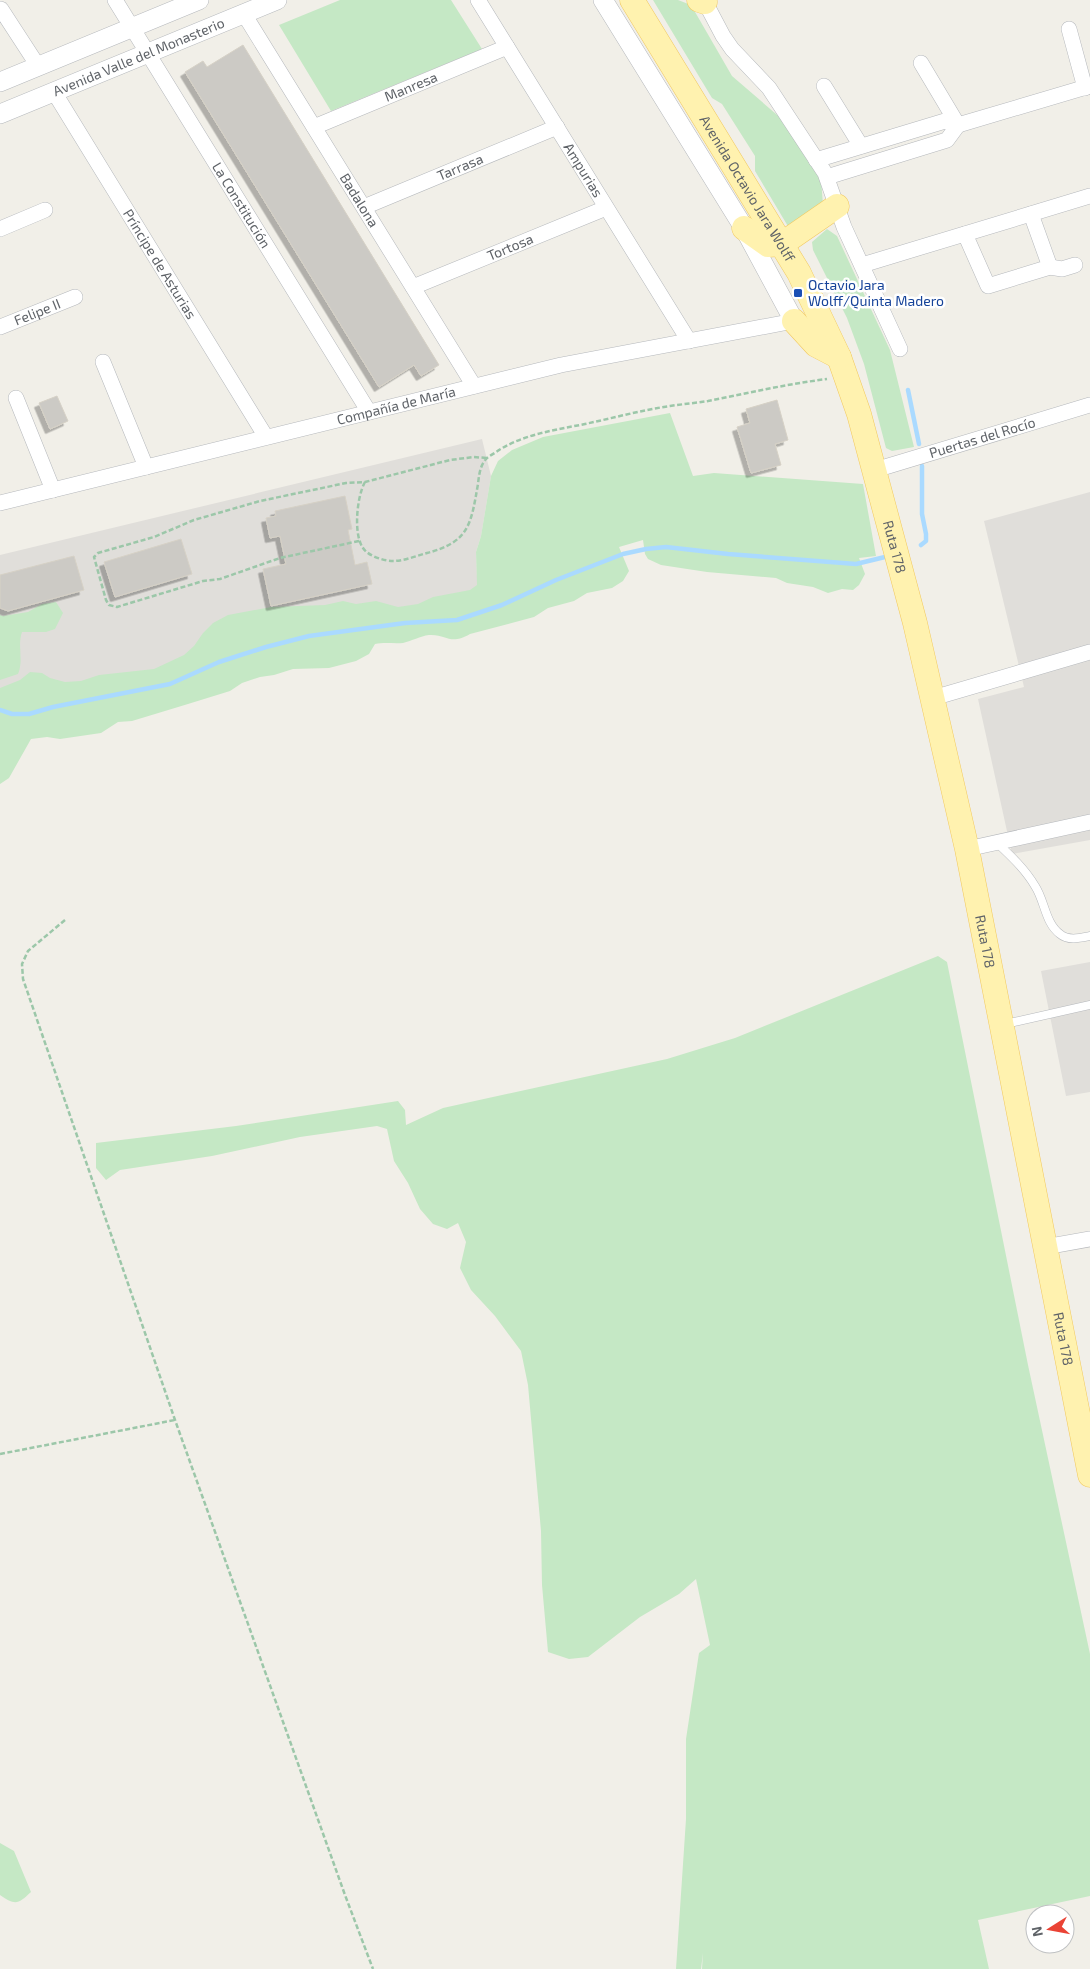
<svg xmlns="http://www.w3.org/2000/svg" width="1090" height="1969" viewBox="0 0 1090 1969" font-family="'Exo 2',sans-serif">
  <defs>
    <filter id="shadow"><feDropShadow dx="-4.5" dy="4.5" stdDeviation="0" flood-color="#0004"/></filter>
  </defs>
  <rect width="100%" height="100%" fill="#f1efe8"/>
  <path fill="#e0deda" d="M482 439 491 476 481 536 476 552 478 603 168 676 0 700V555Z
    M1090 492V840L1012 854 978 699 1024 687 984 521Z
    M1090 962V1092L1066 1096 1041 971Z"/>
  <path fill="#c5e8c5" d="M340 0H451L482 49 331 111 279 25Z
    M653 0H678L691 5 732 76 783 120 821 179 823 205 789 228 755 171V156L722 104 712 98Z
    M827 229 837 236 890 350 914 447 892 451 886 448 864 364 847 318 813 250 812 242Z
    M670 413 693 476 714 473 863 484 876 556 859 558 865 574 859 585 853 590 842 589 828 593 813 587 787 583 776 578 707 572 661 565 648 559 645 554 643 540 619 547 629 571 623 581 612 588 587 593 574 601 548 608 534 617 470 634C449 646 448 634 429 635 420 636 412 641 403 643 394 644 385 642 375 644L369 654 356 661 329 668 293 669 274 675 260 677 242 683 230 691 188 704 132 721 118 722 101 733 60 739 47 737 31 739 9 778 0 784V688L20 680 30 672 42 673 50 678 65 682 81 681 99 675 154 669 184 655 194 646 203 633 213 623 228 615 271 607 325 605 343 601 356 604 376 601 398 607 418 604 433 597 470 590 477 585 476 552 481 536 491 476 498 461 512 450 543 437Z
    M56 602 63 613 55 629 46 632H22C17 646 24 660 18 674L0 680V615L3 616 28 612 42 604Z
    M938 956 947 962 1028 1365 1090 1654V1896L978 1920 989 1969H702L703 1953 701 1969H676L686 1819V1739L699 1653 710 1645 696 1579 679 1594 640 1617 588 1657 569 1659 548 1652 542 1585 541 1531 528 1385 521 1351 495 1316 471 1290 460 1268 466 1242 458 1223 447 1229 433 1224 420 1209 408 1183 394 1161 387 1129 377 1126 300 1137 212 1156 120 1170 106 1180 96 1168V1143L236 1126 398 1101 405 1110 406 1125 443 1108 667 1059 735 1038Z
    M0 1843 14 1851 31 1892C18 1904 16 1906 0 1895Z"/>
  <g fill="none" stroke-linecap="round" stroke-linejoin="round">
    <path stroke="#aadaff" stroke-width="4.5" d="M908 390 919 444
      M921 545 926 541V534L922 514V466
      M0 710 12 714H29L53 707 170 684 219 662 266 647 309 636 405 623 457 620 502 605 556 580 623 554 646 549 666 547 728 554 856 564 885 557"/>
  </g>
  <path fill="#cccac5" stroke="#d6d1c6" filter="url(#shadow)" d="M243 45 439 365 421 376 414 365 379 387 185 72 203 61 207 67Z
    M57 396 68 421 50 429 39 403Z
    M777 400 788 440 775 444 781 465 751 473 737 427 750 423 746 409Z
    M345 496 352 529 348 530 355 565 367 562 372 584 271 606 263 569 286 564 280 536 270 538 266 518 276 516 275 511Z
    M181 539 192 574 115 597 104 562Z
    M74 556 84 590 8 611 0 608V575Z"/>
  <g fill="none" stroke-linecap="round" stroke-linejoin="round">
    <g stroke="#b5b8bc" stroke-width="9">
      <path id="service" d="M996 842C1010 855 1025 869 1035 886 1045 901 1045 923 1060 934 1068 941 1080 938 1090 936
        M1005 1024 1090 1005"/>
    </g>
    <g stroke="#b5b8bc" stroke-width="16">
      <g id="minor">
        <path id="s1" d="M115 0 369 412"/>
        <path id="s2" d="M478 0 689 341"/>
        <path d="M704 0 723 36 732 49 769 88 825 173 844 227 900 349"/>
        <path d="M1 9 38 66"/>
        <path id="s3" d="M244 14 474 386"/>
        <path d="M1069 29 1085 88"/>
        <path d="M921 63 958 125"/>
        <path d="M824 86 861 146"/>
        <path id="s4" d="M54 92 266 437"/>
        <path id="s5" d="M314 127 507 47"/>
        <path d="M816 160 945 121 958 125 1090 86"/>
        <path d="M827 177 947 140 958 125"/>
        <path id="s6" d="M364 207 557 127"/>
        <path d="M0 229 45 210"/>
        <path d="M965 234 988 286 1050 267 1031 214"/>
        <path d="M862 265 1090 196"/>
        <path d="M1050 267 1062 269 1075 265"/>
        <path id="s7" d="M413 287 606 208"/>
        <path id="s8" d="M0 327 75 297"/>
        <path d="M103 362 146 467"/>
        <path d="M16 398 53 490"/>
        <path id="s9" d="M875 470 1090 405"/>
        <path id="s10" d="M0 503 561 365 794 321"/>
        <path d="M933 698 1090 652"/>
        <path d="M967 849 1090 822"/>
        <path d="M1045 1247 1090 1239"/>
      </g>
    </g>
    <g stroke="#b5b8bc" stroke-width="20">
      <g id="tertiary">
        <path d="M603 0 744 228 794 321"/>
        <path d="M0 82 199 0"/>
        <path id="s11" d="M0 114 277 0"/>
      </g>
    </g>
    <g stroke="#f2c960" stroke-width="25">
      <g id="primary">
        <path id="s12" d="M632 0 799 273 839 357 859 414 915 623 967 849 1090 1475"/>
        <path d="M699 0 705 2"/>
        <path d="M744 228 768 245 782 244 837 206"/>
        <path d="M794 321 816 345 839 357"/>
      </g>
    </g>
    <path stroke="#9cc7a9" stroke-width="2.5" stroke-dasharray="5 2.5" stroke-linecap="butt" d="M365 482C357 496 353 534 363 548 368 556 384 561 393 561 404 561 416 556 427 553 470 542 471 523 478 484 479 475 480 466 486 459 489 456 495 453 499 450 525 434 555 430 585 424 613 418 642 410 670 406 683 404 696 403 708 401 748 393 787 384 827 379
      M359 541 280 558 220 579 203 581 117 607 109 605 106 600 94 557 98 553 154 537 194 520 260 501 346 483 365 482 450 460 474 457 487 458
      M65 920 28 951 22 964 23 979 175 1420 345 1895 373 1969
      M0 1454 175 1420"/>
    <use href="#service" stroke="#fff" stroke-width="8"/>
    <use href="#minor" stroke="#fff" stroke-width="15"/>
    <use href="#tertiary" stroke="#fff" stroke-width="19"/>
    <use href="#primary" stroke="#fff2af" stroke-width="24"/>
  </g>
  <rect fill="#1a4fb4" stroke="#fff" stroke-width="2" x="793" y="288" width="10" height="10" rx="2.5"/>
  <g text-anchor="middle" stroke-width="5" stroke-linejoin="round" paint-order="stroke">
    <g font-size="14" fill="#5f6368" stroke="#fff">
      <text dy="5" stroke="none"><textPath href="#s11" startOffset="150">Avenida Valle del Monasterio</textPath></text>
      <text dy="5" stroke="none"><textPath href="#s5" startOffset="105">Manresa</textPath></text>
      <text dy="5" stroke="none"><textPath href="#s6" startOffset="104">Tarrasa</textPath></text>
      <text dy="5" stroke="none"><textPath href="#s2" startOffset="200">Ampurias</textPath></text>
      <text dy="5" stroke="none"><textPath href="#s12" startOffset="221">Avenida Octavio Jara Wolff</textPath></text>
      <text dy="5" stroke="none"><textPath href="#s3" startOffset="219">Badalona</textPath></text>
      <text dy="5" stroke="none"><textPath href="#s1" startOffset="241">La Constitución</textPath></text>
      <text dy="5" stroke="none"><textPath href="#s7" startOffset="105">Tortosa</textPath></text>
      <text dy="5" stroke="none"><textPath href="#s4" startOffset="202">Príncipe de Asturias</textPath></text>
      <text dy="5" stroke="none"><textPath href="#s8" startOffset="40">Felipe II</textPath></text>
      <text dy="5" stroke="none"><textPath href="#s10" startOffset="408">Compañía de María</textPath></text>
      <text dy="5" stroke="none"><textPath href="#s9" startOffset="112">Puertas del Rocío</textPath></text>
      <text dy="5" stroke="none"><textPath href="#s12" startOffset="611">Ruta 178</textPath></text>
      <text dy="5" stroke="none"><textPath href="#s12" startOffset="1016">Ruta 178</textPath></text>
      <text dy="5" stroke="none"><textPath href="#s12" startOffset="1421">Ruta 178</textPath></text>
    </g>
    <g font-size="14" fill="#164399" stroke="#fff" text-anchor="start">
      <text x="808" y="290">Octavio Jara<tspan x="808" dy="16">Wolff/Quinta Madero</tspan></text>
    </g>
  </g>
  <g transform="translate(1050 1929) rotate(259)"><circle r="24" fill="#ffffff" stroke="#bfc1c3"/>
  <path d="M0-4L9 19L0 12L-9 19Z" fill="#ea4335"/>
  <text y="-8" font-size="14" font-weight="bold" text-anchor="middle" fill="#5f6368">N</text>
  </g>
</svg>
